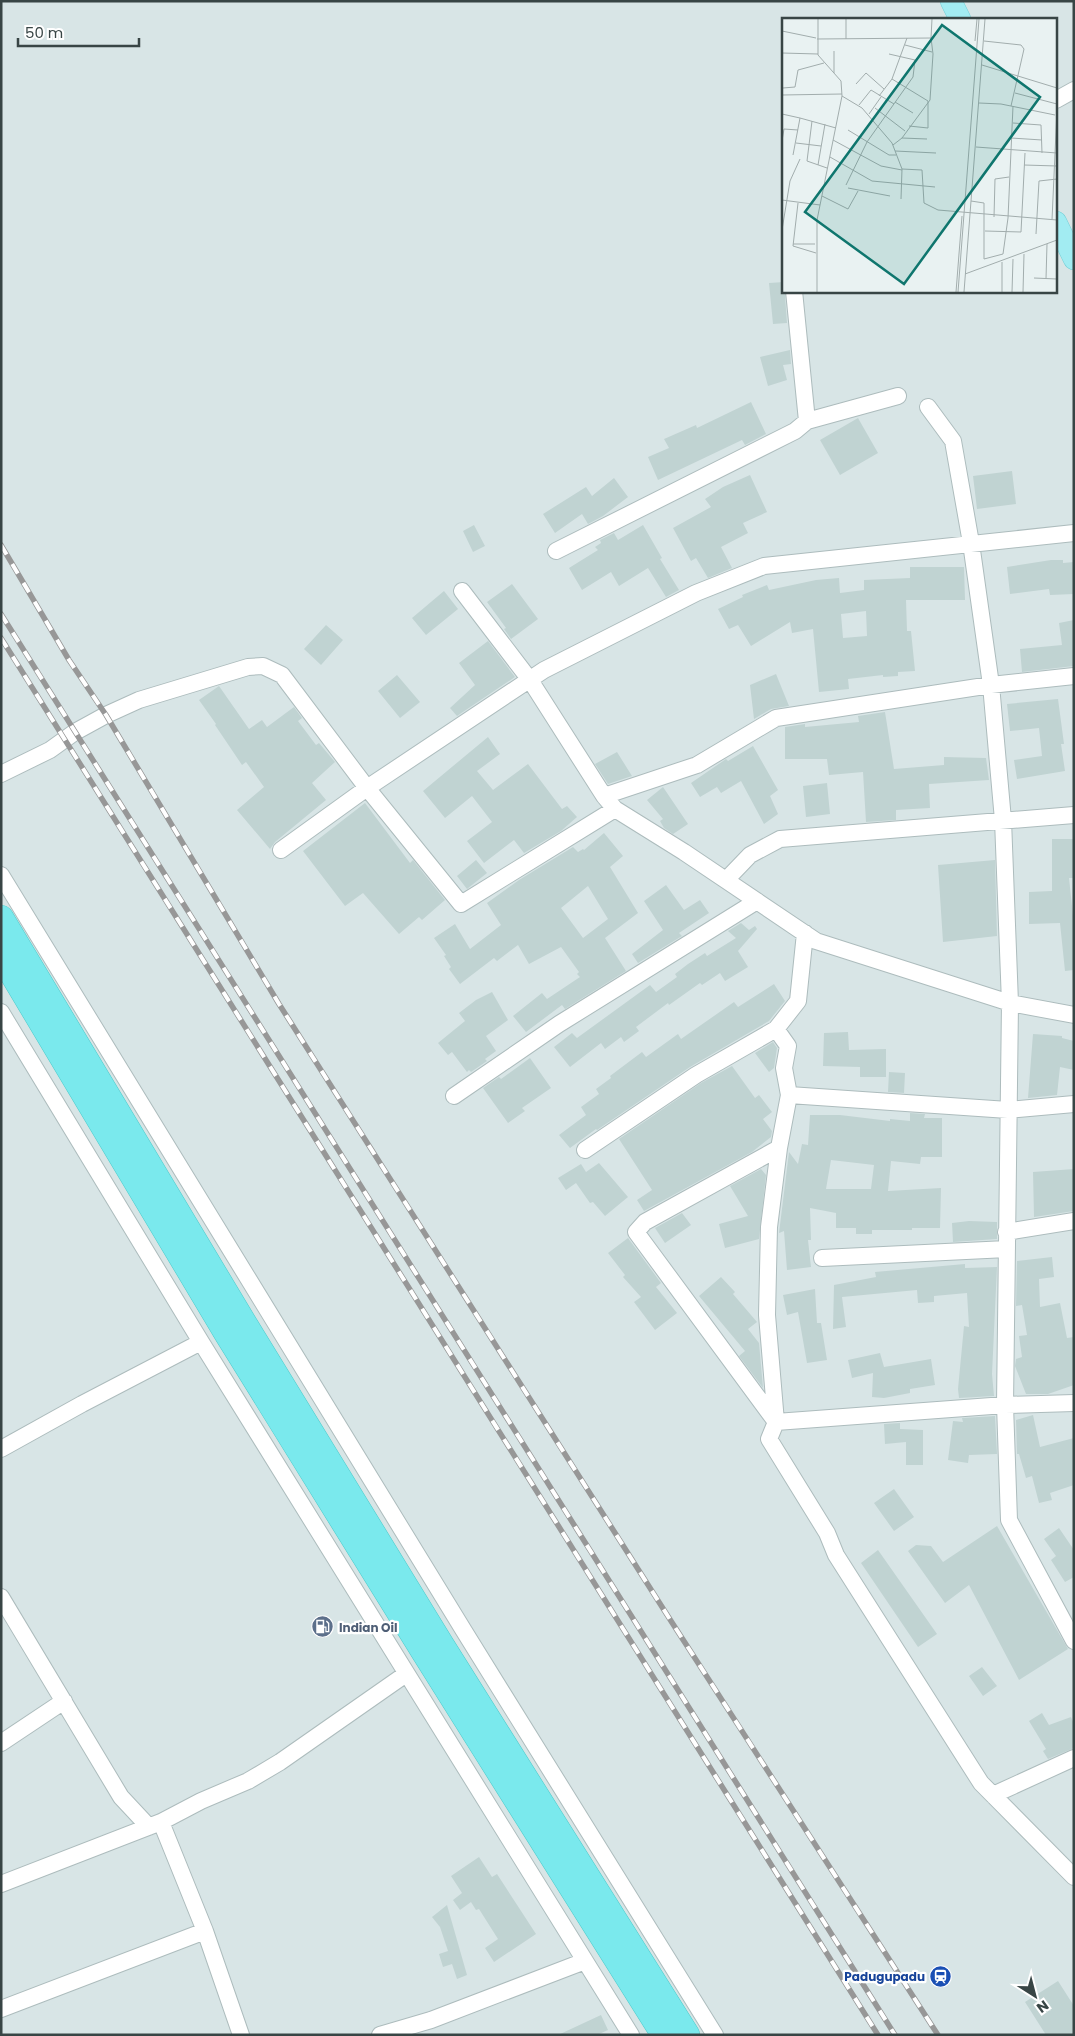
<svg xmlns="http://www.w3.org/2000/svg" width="1075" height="2036" font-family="Poppins,sans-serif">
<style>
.residential{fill:#d8e5e6;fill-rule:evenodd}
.building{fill:#c0d3d2;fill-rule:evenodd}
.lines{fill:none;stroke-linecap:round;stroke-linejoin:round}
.minor-casing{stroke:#adbcbd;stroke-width:18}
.major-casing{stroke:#74cfd6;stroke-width:22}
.highway-casing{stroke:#4bcbcb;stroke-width:26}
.minor{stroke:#fff;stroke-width:16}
.major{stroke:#a2ecf2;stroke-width:21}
.highway{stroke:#7ae9ed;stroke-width:25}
.rail-casing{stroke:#979797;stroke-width:5.5}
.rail{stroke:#fff;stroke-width:4;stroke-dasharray:11;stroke-linecap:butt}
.labels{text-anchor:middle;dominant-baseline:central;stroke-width:4.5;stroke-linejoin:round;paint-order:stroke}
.service-label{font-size:12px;font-weight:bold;fill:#4e5e75;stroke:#fff;text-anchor:start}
.transit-label{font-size:12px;font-weight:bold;fill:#164399;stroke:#fff;text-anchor:end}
.inset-road{fill:none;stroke:#a2adad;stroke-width:1}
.view{fill:#0f766e;fill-opacity:0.15;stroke:#0f766e;stroke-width:2.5}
.inset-edge{fill:none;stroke:#384545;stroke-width:2.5}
</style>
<rect width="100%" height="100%" fill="#e9f2f2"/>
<path class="residential" d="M1,1H1074V2035H1ZM784,19H1056V291H784Z"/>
<path class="building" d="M784,282L787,323L773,324L769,283Z
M790,350L791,364L783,365L787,380L768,386L760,357Z
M751,402L766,434L745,445L742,440L658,480L648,457L669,448L664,439L696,425L697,428Z
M858,418L878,453L840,475L820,440Z
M1012,471L1016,504L977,509L973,476Z
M750,475L767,512L743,523L748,533L721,547L732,568L708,578L696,558L691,561L673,528L711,507L705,499L723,487Z
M614,478L628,497L603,516L588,524L582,514L555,533L543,514L586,487L592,496Z
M474,525L485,546L473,552L463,531Z
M643,525L662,558L660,559L679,590L666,597L648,568L619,586L611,572L582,590L569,568L598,550L595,547L601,543L600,540L614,533L618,540Z
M1051,560H1063V563L1074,562V594L1050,595L1049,589L1010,594L1007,567Z
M910,567H964L965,600H906L907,631H911L915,671L898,672V676L883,677V675L848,679L849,689L819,692L813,629L792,633L790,622L751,646L738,625L729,629L718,609L743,597L742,595L767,585L769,590L816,580L839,578L840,593L864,590V580L910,578ZM866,611L867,636L843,638L841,614Z
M512,584L538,619L511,639L504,629L506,628L487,602Z
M444,591L458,609L426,635L412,618Z
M1074,620V666L1022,672L1020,649L1062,645L1059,623Z
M326,625L343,640L321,665L304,649Z
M488,641L515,677L457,716L450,708L475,685L459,663Z
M776,674L789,706L771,709L754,719L750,685Z
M397,675L420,702L400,718L378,691Z
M219,686L249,729L262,720L267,727L294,707L302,718L298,721L316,745L319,743L335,762L312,783L326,800L275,842L270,849L237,810L264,787L246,762L242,765L215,725L216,724L199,700Z
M1058,699L1064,744H1061L1065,771L1017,779L1014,760L1042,756L1039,728L1010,731L1007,704Z
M885,712L894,769L944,765V757L986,758L989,780L929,784L930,808L896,810V820L866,822L863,772L829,775L827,759H785V727L805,724V727L859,722L858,716Z
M488,737L500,754L477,771L493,790L528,764L562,809L567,806L577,817L561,831L524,853L514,840L484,863L467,841L492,822L472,796L445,818L423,791Z
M753,746L778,790L770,796L778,814L764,824L741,781L721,793L717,787L700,797L691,783L726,759L728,761Z
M617,752L632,776L608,784L595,764Z
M827,783L830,814L806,817L803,786Z
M663,787L688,824L673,834L664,828L660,821L663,819L647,800Z
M365,803L410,863L413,860L445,900L422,920L419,917L399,934L363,893L345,906L303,851Z
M604,833L623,856L610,867L638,913L605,938L626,971L565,1009L562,1005L526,1032L513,1016L542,993L547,999L580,977L577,974L579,972L561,947L529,964L518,945L497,961L494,958L460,984L449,969L451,967L444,956L446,955L434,938L455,924L470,949L501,925L487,903L519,880L573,847L578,852L583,849L584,850ZM588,886L608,919L583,938L561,908Z
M1052,839H1074V878H1069L1074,925V970L1065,971L1060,923L1029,924V892L1052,891Z
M476,860L487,873L467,889L457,876Z
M995,860L997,936L943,942L938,865Z
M666,885L684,910L700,900L709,913L679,933L682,936L638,963L632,954L663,930L644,901Z
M741,923L749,930L755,926L757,929L738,951L748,967L725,981L720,973L702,985L700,983L669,1005L668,1003L636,1027L639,1031L624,1042L621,1037L605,1049L601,1043L570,1067L554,1047L572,1033L577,1038L650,985L656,992L677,977L675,974L688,964L705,953L707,956L736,938L728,931Z
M774,984L785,1001L769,1021L690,1067L597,1130L596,1129L570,1148L559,1135L586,1115L581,1107L599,1094L596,1089L611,1078L610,1076L642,1052L646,1057L678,1034L681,1039L734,1002L738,1007Z
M492,992L508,1020L486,1036L496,1051L485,1059L487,1061L471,1072L469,1070L467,1072L452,1052L448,1055L438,1043L465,1021L459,1013L476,1000Z
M848,1032L849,1050L886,1049V1077H860V1067L823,1066L824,1033Z
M1033,1034L1062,1036V1038L1074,1041V1070L1060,1067L1057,1095L1028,1098Z
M773,1042L777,1048L774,1068L769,1072L755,1053Z
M530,1058L551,1088L522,1108L525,1111L508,1123L483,1088L499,1077L501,1079Z
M732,1066L755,1098L759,1095L772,1112L763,1119L772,1131L771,1137L752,1152L644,1211L637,1200L652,1190L619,1139L701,1083Z
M889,1072L905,1073L904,1093L888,1092Z
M910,1113L925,1114L924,1118H942V1157H921L920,1164L891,1161L888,1191L941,1188L940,1228H912V1230H872V1234H856V1228H836V1213L810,1208L811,1240H808L811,1267L787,1270L784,1231L779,1233L789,1152L798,1164L802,1144L808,1145L810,1115H840L890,1121V1119L910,1121ZM831,1160L874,1165L871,1189H826Z
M599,1163L628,1197L605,1216L593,1202L590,1203L576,1183L566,1190L558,1178L581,1164L586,1172Z
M761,1169L766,1175L759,1239L725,1248L719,1224L748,1216L730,1186Z
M1074,1169V1211L1034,1217L1033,1172Z
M682,1213L691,1225L665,1243L655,1228Z
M969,1221L997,1222V1239L953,1242L952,1223Z
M628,1238L661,1283L656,1287L677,1313L655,1330L634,1302L641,1297L623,1277L625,1275L608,1253Z
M1052,1257L1054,1277L1039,1279L1040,1307L1060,1303L1067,1338L1074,1337V1385L1048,1394H1026L1015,1366L1016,1359L1022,1357L1019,1336L1027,1335L1022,1305L1016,1306L1017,1261Z
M965,1264V1268L997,1267L992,1374L994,1396L959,1398L958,1389L964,1326L969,1327L967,1293L934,1296V1302L918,1303L917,1290L842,1297L846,1327L833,1329L834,1285L876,1277L875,1272Z
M721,1277L735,1292L733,1294L757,1322L748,1329L759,1343L763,1388L739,1356L745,1351L699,1296Z
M815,1289L817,1323H821L827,1360L807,1363L798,1312L787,1315L783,1295Z
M880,1353L884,1367L931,1359L935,1385L910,1389V1393L884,1398L872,1397L873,1373L852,1378L848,1360Z
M1033,1415L1040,1447L1074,1438V1485L1050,1493L1052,1500L1039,1503L1032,1476L1026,1478L1019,1454H1017L1016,1420Z
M995,1416L997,1454L969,1455L968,1463L948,1460L953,1421L963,1422L962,1418Z
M900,1423V1429L923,1430V1465H906V1442L885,1444L884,1424Z
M894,1489L914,1517L894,1531L874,1503Z
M997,1526L1068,1649L1019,1680L969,1585L945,1603L908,1551L916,1545L931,1546L943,1562Z
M1059,1528L1074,1550V1577L1065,1582L1051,1560L1056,1556L1044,1539Z
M878,1550L937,1634L918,1647L861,1563Z
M982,1667L997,1686L983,1696L969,1676Z
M1042,1713L1049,1725L1071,1717L1074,1724V1748L1048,1759L1043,1751L1046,1749L1029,1721Z
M479,1857L492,1877L497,1874L536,1934L494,1962L485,1948L498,1939L479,1909L476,1910L471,1902L460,1910L453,1900L462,1893L451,1876Z
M447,1905L467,1975L457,1979L452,1964L443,1967L439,1954L448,1951L440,1927L432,1917Z
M1058,1981L1074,2006V2035H1046L1025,2002Z
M601,2015L608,2030L597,2035H558Z"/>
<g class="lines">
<defs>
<path id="minor" d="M1056,100L1074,90
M794,291L807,421
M928,407L953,441L971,543L991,685L1003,820L1010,1003L1005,1405L1009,1520L1074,1641
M556,551L795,431L807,421L898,396
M462,591L530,680L604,796L615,809L684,852L816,941L1010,1003L1074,1015
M1,774L50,750L75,732L106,715L139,700L248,667L263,666L282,675L367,788L461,904L615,809
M604,796L697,765L776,718L991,685L1074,676
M281,850L367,788L544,670L696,593L764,566L1074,533
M1,875L464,1631L715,2035
M726,880L750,855L780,839L1074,815
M1,1012L201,1342L631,2035
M776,1029L788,1046L784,1068L789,1095L779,1148L769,1227L767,1315L776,1422L769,1439L827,1533L836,1555L981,1783L1074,1877
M789,1095L1008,1110L1074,1104
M454,1096L559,1024L757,901
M779,1148L645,1222L636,1232L776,1422L1005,1405L1074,1403
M585,1150L696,1075L776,1029L798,1001L805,933
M1006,1232L1074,1221
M822,1258L1007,1249
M1,1449L82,1404L201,1342
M1,1597L121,1797L149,1827
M1,1743L64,1701
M993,1795L1074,1758
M161,1822L205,1931L241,2035
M1,1884L161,1822L201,1801L248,1781L280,1762L406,1674
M1,2009L205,1931
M380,2035L431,2020L585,1961"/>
<path id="major" d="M951,1L960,19
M1056,222L1074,259"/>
<path id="highway" d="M1,918L244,1323L441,1644L687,2035
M1,955L227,1334L425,1654L664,2035"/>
</defs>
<use href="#minor" class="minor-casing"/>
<use href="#major" class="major-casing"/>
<use href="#highway" class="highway-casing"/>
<use href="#minor" class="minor"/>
<use href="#major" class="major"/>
<use href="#highway" class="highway"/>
<defs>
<path id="rail" d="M1,545L69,660L106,715L279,1004L671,1621L938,2035
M1,614L895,2035
M1,638L878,2035"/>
</defs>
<use href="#rail" class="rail-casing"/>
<use href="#rail" class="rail"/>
</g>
<defs>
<symbol id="fuel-disc" viewBox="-11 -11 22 22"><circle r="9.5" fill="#5c6f8a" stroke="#fff"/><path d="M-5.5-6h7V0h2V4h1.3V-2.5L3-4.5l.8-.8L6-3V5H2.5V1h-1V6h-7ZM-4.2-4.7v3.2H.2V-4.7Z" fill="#fff"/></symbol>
<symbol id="station-disc" viewBox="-11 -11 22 22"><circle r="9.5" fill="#1a4fb4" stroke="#fff"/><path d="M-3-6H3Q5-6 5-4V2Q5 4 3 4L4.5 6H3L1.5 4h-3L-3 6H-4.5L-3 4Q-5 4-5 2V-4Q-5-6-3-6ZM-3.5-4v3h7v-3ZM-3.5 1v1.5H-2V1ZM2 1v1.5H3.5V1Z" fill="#fff"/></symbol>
</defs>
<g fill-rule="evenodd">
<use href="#fuel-disc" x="310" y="1614" width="25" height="25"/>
<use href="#station-disc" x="928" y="1964" width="25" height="25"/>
</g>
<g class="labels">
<g class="service-label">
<text x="339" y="1627">Indian Oil</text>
</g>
<g class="transit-label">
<text x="925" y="1976">Padugupadu</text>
</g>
</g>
<g transform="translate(782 18)">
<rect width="275" height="275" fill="#e9f2f2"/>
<path class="inset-road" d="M64,1V21M0,13L34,20M35,21L149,20L150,1M193,23L195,1M202,23L239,27L242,31L229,88M123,27L150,34M0,35L36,36M200,47L275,70M52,55V33M110,61L146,83V110L127,108M74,66L84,55L102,71M1,70L13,69L16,52L42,45M233,75L275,86M0,77L60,76M60,78L80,90L110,125L120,151L119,181M97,78L110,61L125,20M113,84L131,95M197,85L219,86L273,97M77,87L89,72L112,86M93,90L123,113M0,96L18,100M87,96L99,79M30,103L25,143L45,150M231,105L259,107L260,135M66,112L107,137H114M120,120L145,121M229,120L260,122M51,122L99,148L120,152M0,123L2,111L16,112M14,125L39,128M111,127L120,120L148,82L151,36L149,20M194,129L275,135M113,133L154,135M11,137L18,100L54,110M48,139L90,163L153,169M36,147L43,106M242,147L275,148M120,151L140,152L142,185L156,192L275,202M64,167L85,124L131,59L133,42L107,36M66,170L108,178M40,178L66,191L76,173M0,182L38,187M189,183L202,185V241L221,236L226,200L231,88M16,185L11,228L34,235M212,199L213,161L227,159M270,202L275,91M0,212L8,163L18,141M203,213L239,214L243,135M254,216L257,163L275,161M11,226H33M183,256L275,222M252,260L275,261M264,261L265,226M35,274V202L60,78L59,63L36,37V1M174,274L180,198M176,274L197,1M182,274L203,1M220,274V244M230,274L231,241M241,274L242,236"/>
<path class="view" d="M160,7L258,79L122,266L23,194Z"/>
<rect width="275" height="275" class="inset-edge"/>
</g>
<rect width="1075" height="2036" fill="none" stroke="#384545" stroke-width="5"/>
<g transform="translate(1035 1996) rotate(144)" stroke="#ffffff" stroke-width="4" paint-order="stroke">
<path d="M0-4L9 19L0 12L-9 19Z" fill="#384545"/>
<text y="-8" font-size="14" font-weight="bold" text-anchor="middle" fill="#384545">N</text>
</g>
<path d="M18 38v8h121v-8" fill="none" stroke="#384545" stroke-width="2.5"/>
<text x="25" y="38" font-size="15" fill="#384545" stroke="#ffffff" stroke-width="4" paint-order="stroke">50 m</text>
</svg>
